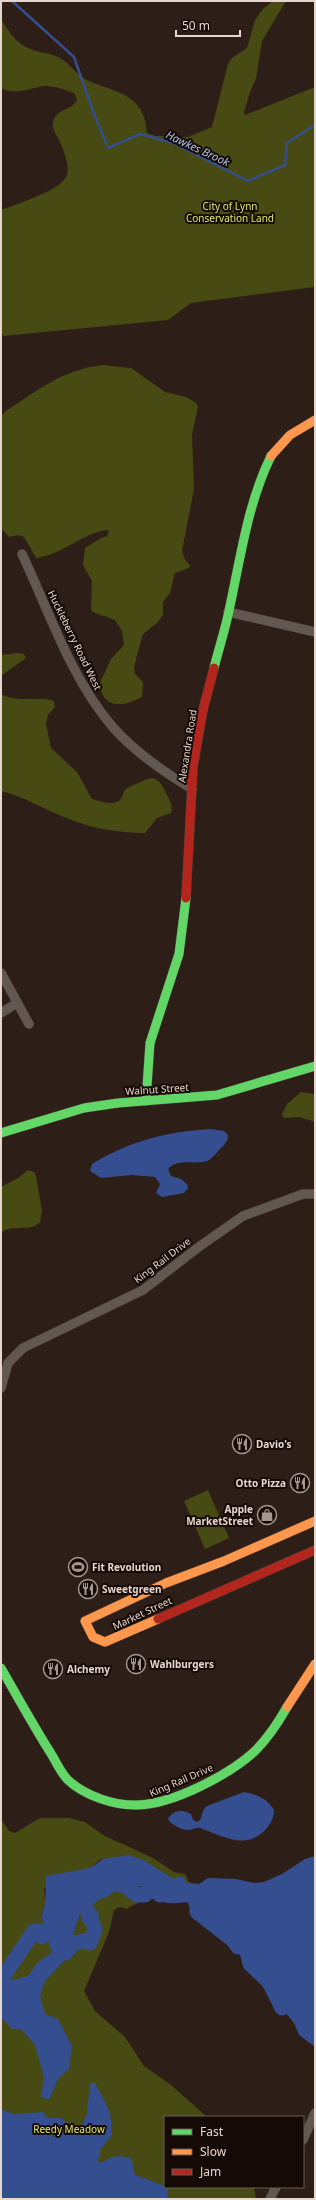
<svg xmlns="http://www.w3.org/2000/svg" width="316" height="2200" font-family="'Noto Sans',sans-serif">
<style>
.green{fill:#474a13}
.water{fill:#344e90}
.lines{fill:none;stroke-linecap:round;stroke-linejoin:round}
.stream{stroke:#344e90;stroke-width:2.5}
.river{stroke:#344e90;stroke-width:15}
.street-casing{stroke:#463b35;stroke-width:10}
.fast-casing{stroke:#463b35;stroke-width:10}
.slow-casing{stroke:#463b35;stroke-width:10}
.jam-casing{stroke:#463b35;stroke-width:10}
.street{stroke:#635752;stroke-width:9}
.fast{stroke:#63d668;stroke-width:9}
.slow{stroke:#ff974d;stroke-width:9}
.jam{stroke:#b3261e;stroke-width:9}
.labels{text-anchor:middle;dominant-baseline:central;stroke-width:4;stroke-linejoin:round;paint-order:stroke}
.park-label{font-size:10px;fill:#dceb69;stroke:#150a05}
.street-label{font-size:10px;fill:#e7d6cd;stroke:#150a05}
.poi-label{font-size:10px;font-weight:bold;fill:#e7d6cd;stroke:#150a05;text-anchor:start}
.water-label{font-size:11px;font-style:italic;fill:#afc3ec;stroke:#150a05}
</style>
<rect width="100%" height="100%" fill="#2d1f17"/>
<path class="green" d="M273,1H286L262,41L256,79L250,92L244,112L245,115L315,87V287L191,303L168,320L3,336L1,331V210C17,204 59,191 66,177C71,167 64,152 60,142C57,134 50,129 54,119C58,109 72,110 77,100L75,94C65,89 55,86 44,86C30,88 15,96 1,88V19C11,35 17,45 36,51C43,53 53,54 60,58C70,64 78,77 91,82C110,90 135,93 143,115C146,121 146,128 147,133L155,136L188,137L212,127L228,64L232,58L247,48L255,20L263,9Z
M103,365L131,368L165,392L186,397L195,402L198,406L192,435L194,489L182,551L185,560L190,565L189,568L175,573L170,593L163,602V615L157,623L143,634L137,655L134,667L135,674L143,682L142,697C124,706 105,711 99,685L111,659L124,645L122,631L115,620L93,612L91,609L92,581L83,565L85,548L101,538L107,536L109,531L106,530C81,534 62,555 36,558L24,537L18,535L9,537L1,528V416L6,411C38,390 64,369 103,365Z
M18,653L24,654L26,658L1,676V655Z
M1,694C19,704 37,695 54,701L55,707L48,715L46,724L51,748L77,772L92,799C100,801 109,805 117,802C123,800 122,794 125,790C128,787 133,785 136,784C155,775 157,775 167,795C170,800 173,807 171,813L157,818L145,833C117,833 90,828 64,817C43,809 23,796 1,791Z
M301,1092L315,1094V1122L300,1117L284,1118L282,1114L287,1104Z
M28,1170L34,1172L36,1176L42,1211L40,1222C30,1233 12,1223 1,1233V1187L18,1178Z
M208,1490L229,1538L205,1549L184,1501Z
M40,1818H69L85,1822L103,1835L153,1858L174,1872L185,1874L189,1882L196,1884L187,1883L184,1878L174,1880L151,1865L101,1859L90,1868L44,1888L45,1904L41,1918L59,1948L52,1973L65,1960L81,1911L86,1901L115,1885L153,1887L177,1895L183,1888L195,1895L196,1896L191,1893L181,1895L178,1901C160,1896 143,1898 127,1909L120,1907L114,1910L109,1932L84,1991L95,2011L125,2037L144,2066L171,2085L207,2117H165V2187H254L256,2199H1V1819L9,1831L15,1833Z"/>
<path class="water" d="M210,1129L224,1131L228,1135C228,1141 226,1142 223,1146C217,1151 214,1158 207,1161C195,1165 177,1158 168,1169L171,1176L181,1179L187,1184L188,1188L184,1193L162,1197L156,1193L160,1184L155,1177L132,1175L101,1178L90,1171L92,1164C130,1141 166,1132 210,1129Z
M244,1792C256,1794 268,1799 274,1810C274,1818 271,1823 266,1829C247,1851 222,1836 200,1828C196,1827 193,1830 189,1830C183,1831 170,1824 168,1819C173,1810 182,1809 191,1814L193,1820L198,1822C203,1818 201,1810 207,1806Z
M129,1855L143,1860L174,1879L179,1876L184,1878L187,1883L199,1884L208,1878L236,1879L254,1883L264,1882L282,1874L305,1859L315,1856V2047L299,2035L294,2023L271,1995L273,1988L272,1983L242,1951L235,1938L213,1918L194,1907L195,1895L183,1888L177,1895L172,1896L166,1891L153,1887L115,1885L86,1901L81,1911L65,1960L45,1981L40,1996L45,2014L58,2019L72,2046L69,2069L58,2079L49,2100L41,2097L44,2077L35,2045L21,2029H12L4,2020H1V1986L8,1981L28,1976L38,1962L58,1948L41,1918L45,1904L46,1876L90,1868L103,1859Z
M90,2083H95C106,2105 112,2109 112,2135L100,2150V2156L97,2160L101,2163C113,2155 118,2155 131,2158L135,2175L168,2187L167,2199H1V2109L13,2114L43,2112L47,2118H60L76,2129L82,2126L87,2113Z"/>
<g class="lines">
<path class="stream" d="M12,1L74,57L93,111L108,148L140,134L173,143L248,181L285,165L287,143L315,125"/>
<path class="river" d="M1,1980L34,1931H40L42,1937L43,1934L48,1933L56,1937L57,1945L66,1942L67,1948L65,1951L66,1953L73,1943L84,1941L90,1943L95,1930L92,1920L89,1918L91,1915L86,1909V1901L91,1897V1894L104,1890L113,1883L125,1886L137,1895H145L148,1891H157L160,1895L164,1891L166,1895C174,1898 184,1892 193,1896L197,1905V1912L233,1940L238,1947H244L247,1951L250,1964L269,1982L282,2008"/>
<defs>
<path id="street" d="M22,554C49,611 70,676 111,725C133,751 162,771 192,789
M228,612L315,632
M1,973L29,1024
M1,1013L17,1003
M1,1388L8,1363L23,1348L143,1290L200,1246L243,1216L303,1194H315
M303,2140L315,2113
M270,2199L276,2187"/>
<path id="fast" d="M214,668C219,648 226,627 230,606C241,555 248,503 271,456
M146,1101L150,1043L179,954L186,898
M1,1133L84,1108L118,1103L217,1095L315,1066
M1,1668C17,1696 33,1725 50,1752C56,1761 60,1772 68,1780C85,1796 115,1806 138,1805C173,1804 229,1775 255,1751C268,1738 278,1723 287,1707"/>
<path id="slow" d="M271,456L290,435L315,420
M158,1619L105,1642L93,1637L85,1621L166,1583L224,1561L315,1521
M287,1707L315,1664"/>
<path id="jam" d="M186,898L193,767L203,710L214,668
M158,1619L315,1550"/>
</defs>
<use href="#street" class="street-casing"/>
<use href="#fast" class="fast-casing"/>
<use href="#slow" class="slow-casing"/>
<use href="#jam" class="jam-casing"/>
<use href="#street" class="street"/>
<use href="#fast" class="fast"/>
<use href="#slow" class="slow"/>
<use href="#jam" class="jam"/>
</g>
<defs>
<symbol id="restaurant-ring" viewBox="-11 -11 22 22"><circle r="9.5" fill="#150a05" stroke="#a6968d" stroke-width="1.5"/><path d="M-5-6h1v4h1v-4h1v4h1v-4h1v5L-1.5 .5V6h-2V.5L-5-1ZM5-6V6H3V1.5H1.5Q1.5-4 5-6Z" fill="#a6968d"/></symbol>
<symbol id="shop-ring" viewBox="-11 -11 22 22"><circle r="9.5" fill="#150a05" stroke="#a6968d" stroke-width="1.5"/><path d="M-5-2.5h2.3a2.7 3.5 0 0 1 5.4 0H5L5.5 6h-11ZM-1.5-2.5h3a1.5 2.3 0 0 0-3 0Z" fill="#a6968d"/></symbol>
<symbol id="stadium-ring" viewBox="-11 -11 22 22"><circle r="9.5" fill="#150a05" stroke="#a6968d" stroke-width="1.5"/><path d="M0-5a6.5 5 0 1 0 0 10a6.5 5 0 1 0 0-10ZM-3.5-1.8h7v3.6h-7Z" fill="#a6968d"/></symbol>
</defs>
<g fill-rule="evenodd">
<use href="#restaurant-ring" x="231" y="1433" width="22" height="22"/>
<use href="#restaurant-ring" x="289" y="1472" width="22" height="22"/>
<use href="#shop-ring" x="256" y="1504" width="22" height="22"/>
<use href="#stadium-ring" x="67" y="1556" width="22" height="22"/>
<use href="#restaurant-ring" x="77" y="1578" width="22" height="22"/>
<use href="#restaurant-ring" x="125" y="1653" width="22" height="22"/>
<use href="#restaurant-ring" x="42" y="1658" width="22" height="22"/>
</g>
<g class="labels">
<g class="park-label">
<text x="230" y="206">City of Lynn<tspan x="230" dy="12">Conservation Land</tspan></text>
<text x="69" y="2129">Reedy Meadow</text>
</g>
<g class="street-label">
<text transform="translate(75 640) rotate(64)">Huckleberry Road West</text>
<text transform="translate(187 746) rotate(-81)">Alexandra Road</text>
<text transform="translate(157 1089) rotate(-4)">Walnut Street</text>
<text transform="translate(162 1260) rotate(-37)">King Rail Drive</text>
<text transform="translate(142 1613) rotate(-25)">Market Street</text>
<text transform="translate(181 1780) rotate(-23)">King Rail Drive</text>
</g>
<g class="poi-label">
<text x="256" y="1444">Davio's</text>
<text x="286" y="1483" text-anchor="end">Otto Pizza</text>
<text x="253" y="1509" text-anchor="end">Apple<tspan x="253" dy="12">MarketStreet</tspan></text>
<text x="92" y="1567">Fit Revolution</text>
<text x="102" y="1589">Sweetgreen</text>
<text x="150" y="1664">Wahlburgers</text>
<text x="67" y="1669">Alchemy</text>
</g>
<g class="water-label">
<text transform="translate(198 148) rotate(25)">Hawkes Brook</text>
</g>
</g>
<rect width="316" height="2200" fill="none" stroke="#e7d6cd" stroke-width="4"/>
<rect x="164" y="2116" width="140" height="72" fill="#150a05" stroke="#695c55"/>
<rect x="172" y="2129" width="20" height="6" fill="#63d668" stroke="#695c55"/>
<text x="200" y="2136" font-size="12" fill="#e7d6cd">Fast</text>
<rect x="172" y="2149" width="20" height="6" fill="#ff974d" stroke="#695c55"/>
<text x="200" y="2156" font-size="12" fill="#e7d6cd">Slow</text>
<rect x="172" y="2169" width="20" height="6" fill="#b3261e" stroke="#695c55"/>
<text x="200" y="2176" font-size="12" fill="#e7d6cd">Jam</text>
<path d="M176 30v6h64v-6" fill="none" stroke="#e7d6cd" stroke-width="2"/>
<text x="182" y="30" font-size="12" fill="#e7d6cd" stroke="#150a05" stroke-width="3" paint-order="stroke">50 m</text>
</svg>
